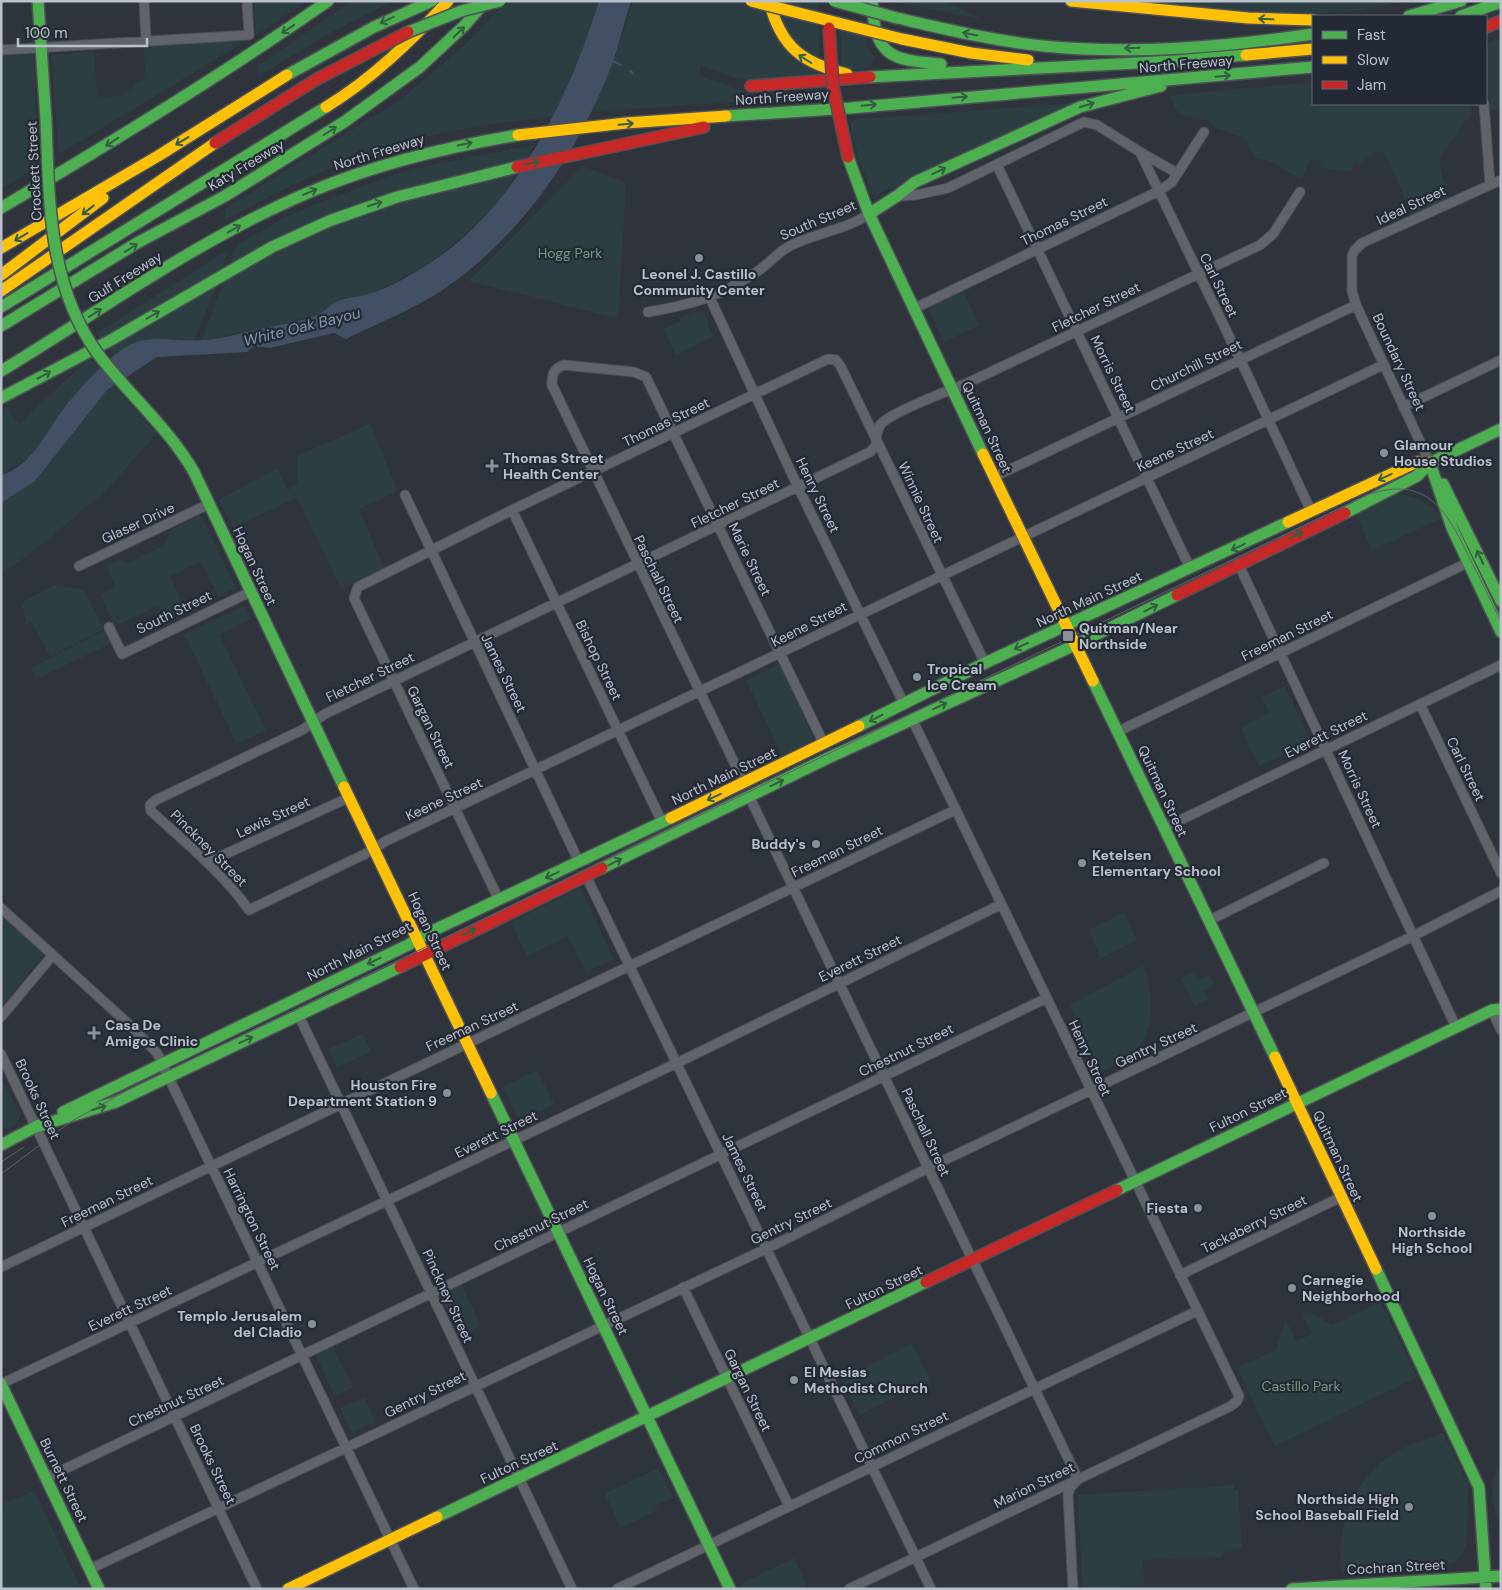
<svg xmlns="http://www.w3.org/2000/svg" width="1502" height="1590" font-family="'DM Sans',sans-serif">
<style>
.green{fill:#2d3e42}
.water{fill:#424f65}
.lines{fill:none;stroke-linecap:round;stroke-linejoin:round}
.stream{stroke:#424f65;stroke-width:2.5}
.street-casing{stroke:#4d5056;stroke-width:11}
.fast-casing{stroke:#4d5056;stroke-width:14}
.slow-casing{stroke:#4d5056;stroke-width:14}
.jam-casing{stroke:#4d5056;stroke-width:14}
.street{stroke:#60636a;stroke-width:9}
.fast{stroke:#4caf50;stroke-width:11}
.slow{stroke:#ffc107;stroke-width:11}
.jam{stroke:#c62828;stroke-width:11}
.tram{stroke:#5e6168;stroke-width:1}
.fast-bridge-casing{stroke:#4d5056;stroke-width:14;stroke-linecap:butt}
.slow-bridge-casing{stroke:#4d5056;stroke-width:14;stroke-linecap:butt}
.jam-bridge-casing{stroke:#4d5056;stroke-width:14;stroke-linecap:butt}
.fast-bridge{stroke:#4caf50;stroke-width:11}
.slow-bridge{stroke:#ffc107;stroke-width:11}
.jam-bridge{stroke:#c62828;stroke-width:11}
.oneway{stroke:#335f40}
.poi-dot{fill:#8a9099;stroke:#232a36;stroke-width:2}
.labels{text-anchor:middle;dominant-baseline:central;stroke-width:4.5;stroke-linejoin:round;paint-order:stroke}
.street-label{font-size:14px;fill:#bbc1cb;stroke:#232a36}
.park-label{font-size:14px;fill:#75997e;stroke:#232a36}
.poi-label{font-size:14px;font-weight:bold;fill:#bbc1cb;stroke:#232a36;text-anchor:start}
.water-label{font-size:15px;font-style:italic;fill:#8696ae;stroke:#232a36}
</style>
<rect width="100%" height="100%" fill="#2f343c"/>
<path class="green" d="M254,1H307L256,35Z
M352,1H393L337,29L258,76V66Z
M520,1H599L586,45L553,116C489,124 423,134 362,156C314,173 269,196 224,221L226,208L400,100L465,45L503,5Z
M633,1H818L820,78L757,81L737,79L701,65L699,76L759,97V100L592,112L615,57Z
M891,1H944L978,17V19Z
M1141,1H1403L1359,11L1279,15Z
M840,27L864,33L868,50L875,58C868,73 856,69 842,68Z
M1501,38V109L1491,110L1486,98V44Z
M233,41L242,43L59,154L51,55L94,51L97,98L123,95L145,77L144,49L153,47V44Z
M33,52L39,166L1,188V54Z
M1313,82V104H1460L1469,106L1472,109L1470,118L1463,121C1461,139 1440,146 1440,161C1440,172 1446,186 1449,197L1411,215L1394,172L1382,151L1368,156L1360,163L1353,162L1352,171L1320,169L1321,161L1310,159L1302,179L1267,160L1257,158L1249,149L1247,139L1216,128L1209,121L1184,116L1177,111L1170,97L1174,95Z
M1074,103L879,194H872L858,155L849,120Z
M535,145L498,202L480,222L430,263L374,293L336,302L319,314L279,325L202,340L237,245L284,218L313,205L397,174L439,163Z
M583,166L626,183L618,319L469,281Z
M228,250L219,280L194,340C164,338 138,336 115,357L97,333Z
M962,289L979,325L944,342L927,306Z
M703,311L709,321L707,325L714,336L676,355L664,329L680,321V318Z
M90,358L100,370L63,410L32,456L1,475V410L7,407L19,424Z
M114,387L157,433L106,491L34,551L1,573V503L35,481L107,390Z
M370,424L398,491L359,509L384,568L341,589L297,497L233,528L219,500L277,468L288,490L297,483V456Z
M1397,494C1415,496 1431,503 1442,518L1372,550L1356,515Z
M201,515L236,588L218,596L201,561L170,576L186,611L165,621L158,606L114,626L100,594L116,587L106,566L119,560L128,563L163,546L171,530Z
M55,585L84,590L104,629L50,656L31,621L23,625L26,620L22,605L26,600Z
M245,605L251,619L219,634L266,730L237,744L184,634Z
M106,630L111,640L109,644L41,677L35,676L31,668Z
M780,664L813,737L811,743L808,742L800,746L801,748L782,755L746,680Z
M1285,686L1311,741L1259,766L1241,728L1269,713L1262,697Z
M580,888L614,959L586,972L568,936L527,956L511,922Z
M1124,913L1137,940L1101,958L1088,930Z
M1,914L43,954L1,1007Z
M1143,966C1154,996 1157,1032 1131,1056C1123,1064 1110,1068 1100,1072L1070,1005Z
M1194,972L1198,980L1209,976L1213,982L1212,986L1204,991L1208,1000L1194,1006L1181,978Z
M363,1034L371,1052L337,1067L329,1049Z
M537,1070L554,1104L520,1121L503,1087Z
M1,1078L20,1114L18,1124L1,1130Z
M461,1284L481,1326L459,1336L442,1300L446,1298L443,1292Z
M1381,1302L1417,1377L1275,1446L1237,1368L1276,1350L1286,1320L1296,1341L1312,1334L1302,1314L1316,1315L1332,1325Z
M912,1344L930,1380L859,1415L841,1379Z
M332,1346L353,1387L335,1396L315,1354Z
M365,1397L375,1422L352,1432L340,1408Z
M1443,1433L1468,1484L1466,1548L1454,1563L1438,1567L1341,1572C1337,1527 1351,1484 1390,1456C1405,1445 1425,1440 1443,1433Z
M1501,1459V1527C1489,1499 1490,1486 1501,1459Z
M658,1468L673,1498L655,1506L657,1510L621,1528L605,1494Z
M1234,1485V1490H1238L1242,1549L1225,1550L1222,1557L1143,1560L1144,1586L1083,1589L1077,1495Z
M34,1491L81,1589H1V1505Z
M794,1558L808,1589H743L741,1584Z"/>
<path class="water" d="M599,1H631C624,23 619,45 611,67C577,155 520,238 441,291C412,310 378,323 346,339L334,333L270,348L254,346L247,352L157,357L107,390L35,481L1,503V475C31,467 45,434 62,411C76,392 106,359 126,347C149,333 177,342 203,340C222,339 241,333 259,329C278,325 302,322 319,314C325,311 330,305 336,302C347,297 361,297 372,293C391,287 413,274 430,263C516,208 570,96 599,1Z"/>
<g class="lines">
<path class="stream" d="M611,60L621,65
M630,71L633,73"/>
<defs>
<path id="street" d="M144,1L146,40
M1,50L249,35L247,1
M1484,104L1490,184
M1140,152L1177,173
M997,165L1190,568
M1300,192L1273,234L1260,245L963,385C947,391 893,412 882,423C876,429 876,438 876,445L870,452L325,714L302,730L156,800L150,805L151,811C185,842 222,872 249,910L365,854L386,841L1383,365
M900,196L916,195L948,188L1084,122L1097,125L1140,152L1240,359L1311,511
M710,298L798,487L904,704
M913,309L1159,191L1172,182L1204,132
M648,312C690,305 719,297 755,273C767,266 776,254 788,247C813,233 844,231 869,214
M1403,407L1501,360
M1430,463L1356,305L1352,291V256L1354,251L1362,243L1501,180
M994,477L1356,305
M405,495L579,862
M512,510L662,822
M1238,563L1456,1027
M79,566L209,504
M109,627L122,654L250,592
M1420,704L1501,873
M1119,731L1467,563
M744,783L552,385C552,374 553,369 564,365L634,372L646,377L824,744
M749,796L1078,1479L1070,1488L1068,1495L1073,1589
M1164,828L1501,665
M208,862L350,797
M586,876L931,1589
M499,900L354,598L358,587L512,510L828,359L836,360L841,367L985,663
M1,908L133,1028L157,1053L414,1589
M1208,921L1324,863
M1492,1010L1501,1030
M299,1016L572,1589
M1,1017L52,956
M1,1054L257,1589
M1,1267L955,810
M1180,1275L1341,1197
M683,1287L789,1506
M1,1384L677,1063L1000,905
M46,1478L1047,998
M90,1569L774,1245L928,1168L1413,936L1501,891
M617,1589L1197,1311
M849,1589L1231,1406L1237,1401L1239,1396L912,719"/>
<path id="fast" d="M38,1L46,120
M872,1C875,56 889,60 941,64
M1409,16L1461,1
M1461,16L1501,2
M897,18C945,29 994,41 1043,46C1133,55 1224,47 1313,34
M287,75L374,27L432,1
M870,77L1176,61L1246,55
M726,116L850,108L1313,67
M848,157L869,214L983,454
M897,196L915,182L1080,107L1161,86
M1,208C112,142 222,75 328,1
M869,214L897,196
M1,307L326,107
M1,326L137,243L225,196L344,122L420,67L465,25L486,1
M1,371C102,310 200,238 310,192C376,164 446,147 518,135
M1,398L111,340L272,247L329,221L397,197L517,167
M1430,463L1452,528L1501,632
M194,472L344,787
M1443,484L1501,601
M1345,513L1417,476L1430,463L1501,429
M1093,681L1275,1057
M859,726L985,663L1288,522
M602,868L828,758L1075,645L1177,595
M491,1093L730,1589
M63,1112L408,945L428,933L671,818
M36,1127L116,1102L400,967
M1,1145L41,1124
M1117,1190L1492,1010L1501,1009
M1376,1269L1479,1487L1486,1589
M1,1384L99,1589
M437,1517L926,1282
M1292,1589L1501,1576"/>
<path id="slow" d="M769,1C781,47 802,63 847,74
M1071,1L1248,18L1313,20
M902,39L971,53L1028,60
M1246,55L1313,49
M326,107C372,79 411,41 448,1
M518,135L626,123L726,116
M1,248L158,156L287,75
M1,275L103,198
M1,291L215,143
M983,454L1093,681
M1288,522L1417,462L1430,463
M344,787L491,1093
M671,818L859,726
M1275,1057L1376,1269
M288,1589L437,1517"/>
<path id="jam" d="M1486,27L1501,21
M751,86L870,77
M517,167L704,127
M1177,595L1345,513
M400,967L602,868
M926,1282L1117,1190"/>
</defs>
<use href="#street" class="street-casing"/>
<use href="#fast" class="fast-casing"/>
<use href="#slow" class="slow-casing"/>
<use href="#jam" class="jam-casing"/>
<use href="#street" class="street"/>
<use href="#fast" class="fast"/>
<use href="#slow" class="slow"/>
<use href="#jam" class="jam"/>
<path class="tram" d="M1,1162L24,1147
M1,1174L72,1121L130,1089L1367,495C1427,474 1447,511 1470,559C1481,580 1491,601 1501,622"/>
<defs>
<path id="fast-bridge" d="M834,1L897,18
M408,32L461,11L500,1
M46,120C49,200 48,286 98,354C129,395 168,427 194,472"/>
<path id="slow-bridge" d="M751,1L902,39"/>
<path id="jam-bridge" d="M829,28L833,87L848,157
M215,143L317,79L408,32"/>
</defs>
<use href="#fast-bridge" class="fast-bridge-casing"/>
<use href="#slow-bridge" class="slow-bridge-casing"/>
<use href="#jam-bridge" class="jam-bridge-casing"/>
<use href="#fast-bridge" class="fast-bridge"/>
<use href="#slow-bridge" class="slow-bridge"/>
<use href="#jam-bridge" class="jam-bridge"/>
</g>
<defs><path id="oneway-shaft" d="M-6 0H5M1.5-3L5.5 0L1.5 3" fill="none" stroke-width="1.6" stroke-linecap="round" stroke-linejoin="round" transform="scale(1.25)"/></defs>
<g class="oneway">
<use href="#oneway-shaft" transform="translate(1266 19) rotate(-178)"/>
<use href="#oneway-shaft" transform="translate(387 20) rotate(155)"/>
<use href="#oneway-shaft" transform="translate(288 29) rotate(146)"/>
<use href="#oneway-shaft" transform="translate(459 32) rotate(-44)"/>
<use href="#oneway-shaft" transform="translate(970 34) rotate(-168)"/>
<use href="#oneway-shaft" transform="translate(1132 48) rotate(178)"/>
<use href="#oneway-shaft" transform="translate(805 59) rotate(-148)"/>
<use href="#oneway-shaft" transform="translate(1223 76) rotate(-5)"/>
<use href="#oneway-shaft" transform="translate(960 97) rotate(-5)"/>
<use href="#oneway-shaft" transform="translate(869 105) rotate(-5)"/>
<use href="#oneway-shaft" transform="translate(1087 105) rotate(-17)"/>
<use href="#oneway-shaft" transform="translate(626 124) rotate(-5)"/>
<use href="#oneway-shaft" transform="translate(330 131) rotate(-32)"/>
<use href="#oneway-shaft" transform="translate(182 141) rotate(149)"/>
<use href="#oneway-shaft" transform="translate(112 142) rotate(147)"/>
<use href="#oneway-shaft" transform="translate(465 144) rotate(-11)"/>
<use href="#oneway-shaft" transform="translate(532 163) rotate(-13)"/>
<use href="#oneway-shaft" transform="translate(939 171) rotate(-25)"/>
<use href="#oneway-shaft" transform="translate(310 192) rotate(-23)"/>
<use href="#oneway-shaft" transform="translate(375 204) rotate(-18)"/>
<use href="#oneway-shaft" transform="translate(88 210) rotate(142)"/>
<use href="#oneway-shaft" transform="translate(234 229) rotate(-29)"/>
<use href="#oneway-shaft" transform="translate(21 237) rotate(149)"/>
<use href="#oneway-shaft" transform="translate(131 248) rotate(-32)"/>
<use href="#oneway-shaft" transform="translate(95 313) rotate(-32)"/>
<use href="#oneway-shaft" transform="translate(153 315) rotate(-30)"/>
<use href="#oneway-shaft" transform="translate(44 375) rotate(-28)"/>
<use href="#oneway-shaft" transform="translate(1385 477) rotate(155)"/>
<use href="#oneway-shaft" transform="translate(1296 535) rotate(-26)"/>
<use href="#oneway-shaft" transform="translate(1238 547) rotate(155)"/>
<use href="#oneway-shaft" transform="translate(1480 557) rotate(-116)"/>
<use href="#oneway-shaft" transform="translate(1151 608) rotate(-26)"/>
<use href="#oneway-shaft" transform="translate(1021 646) rotate(155)"/>
<use href="#oneway-shaft" transform="translate(940 706) rotate(-25)"/>
<use href="#oneway-shaft" transform="translate(876 718) rotate(153)"/>
<use href="#oneway-shaft" transform="translate(777 783) rotate(-26)"/>
<use href="#oneway-shaft" transform="translate(714 797) rotate(155)"/>
<use href="#oneway-shaft" transform="translate(615 862) rotate(-27)"/>
<use href="#oneway-shaft" transform="translate(552 875) rotate(155)"/>
<use href="#oneway-shaft" transform="translate(469 932) rotate(-26)"/>
<use href="#oneway-shaft" transform="translate(374 961) rotate(154)"/>
<use href="#oneway-shaft" transform="translate(246 1040) rotate(-25)"/>
<use href="#oneway-shaft" transform="translate(99 1108) rotate(-18)"/>
</g>
<g class="poi-dot">
<circle cx="699" cy="258" r="5"/>
<circle cx="1384" cy="453" r="5"/>
<path d="M489.5 458.5h5v5h5v5h-5v5h-5v-5h-5v-5h5z"/>
<rect x="1062" y="630" width="12" height="12" rx="2.5"/>
<circle cx="917" cy="677" r="5"/>
<circle cx="816" cy="844" r="5"/>
<circle cx="1082" cy="863" r="5"/>
<path d="M91.5 1025.5h5v5h5v5h-5v5h-5v-5h-5v-5h5z"/>
<circle cx="447" cy="1093" r="5"/>
<circle cx="1198" cy="1208" r="5"/>
<circle cx="1432" cy="1216" r="5"/>
<circle cx="1292" cy="1288" r="5"/>
<circle cx="312" cy="1324" r="5"/>
<circle cx="794" cy="1380" r="5"/>
<circle cx="1409" cy="1507" r="5"/>
</g>
<g class="labels">
<g class="street-label">
<text transform="translate(1186 64) rotate(-5)">North Freeway</text>
<text transform="translate(782 97) rotate(-4)">North Freeway</text>
<text transform="translate(379 152) rotate(-17)">North Freeway</text>
<text transform="translate(246 165) rotate(-31)">Katy Freeway</text>
<text transform="translate(34 171) rotate(-93)">Crockett Street</text>
<text transform="translate(1411 205) rotate(-25)">Ideal Street</text>
<text transform="translate(818 220) rotate(-23)">South Street</text>
<text transform="translate(1064 221) rotate(-26)">Thomas Street</text>
<text transform="translate(125 277) rotate(-32)">Gulf Freeway</text>
<text transform="translate(1219 285) rotate(64)">Carl Street</text>
<text transform="translate(1096 307) rotate(-26)">Fletcher Street</text>
<text transform="translate(1399 362) rotate(65)">Boundary Street</text>
<text transform="translate(1196 365) rotate(-26)">Churchill Street</text>
<text transform="translate(1113 374) rotate(64)">Morris Street</text>
<text transform="translate(666 422) rotate(-26)">Thomas Street</text>
<text transform="translate(987 427) rotate(65)">Quitman Street</text>
<text transform="translate(1175 450) rotate(-25)">Keene Street</text>
<text transform="translate(818 495) rotate(64)">Henry Street</text>
<text transform="translate(921 502) rotate(65)">Winnie Street</text>
<text transform="translate(735 503) rotate(-26)">Fletcher Street</text>
<text transform="translate(138 523) rotate(-25)">Glaser Drive</text>
<text transform="translate(750 559) rotate(64)">Marie Street</text>
<text transform="translate(255 566) rotate(65)">Hogan Street</text>
<text transform="translate(659 579) rotate(64)">Paschall Street</text>
<text transform="translate(1089 599) rotate(-25)">North Main Street</text>
<text transform="translate(174 612) rotate(-26)">South Street</text>
<text transform="translate(809 624) rotate(-27)">Keene Street</text>
<text transform="translate(1287 635) rotate(-26)">Freeman Street</text>
<text transform="translate(599 660) rotate(64)">Bishop Street</text>
<text transform="translate(504 673) rotate(64)">James Street</text>
<text transform="translate(370 677) rotate(-26)">Fletcher Street</text>
<text transform="translate(431 727) rotate(64)">Gargan Street</text>
<text transform="translate(1326 734) rotate(-26)">Everett Street</text>
<text transform="translate(1466 769) rotate(64)">Carl Street</text>
<text transform="translate(724 776) rotate(-26)">North Main Street</text>
<text transform="translate(1360 789) rotate(65)">Morris Street</text>
<text transform="translate(1163 791) rotate(65)">Quitman Street</text>
<text transform="translate(444 799) rotate(-25)">Keene Street</text>
<text transform="translate(273 817) rotate(-25)">Lewis Street</text>
<text transform="translate(209 848) rotate(45)">Pinckney Street</text>
<text transform="translate(837 851) rotate(-26)">Freeman Street</text>
<text transform="translate(430 931) rotate(65)">Hogan Street</text>
<text transform="translate(359 951) rotate(-27)">North Main Street</text>
<text transform="translate(860 958) rotate(-26)">Everett Street</text>
<text transform="translate(472 1026) rotate(-25)">Freeman Street</text>
<text transform="translate(1156 1045) rotate(-25)">Gentry Street</text>
<text transform="translate(906 1050) rotate(-26)">Chestnut Street</text>
<text transform="translate(1090 1058) rotate(65)">Henry Street</text>
<text transform="translate(38 1099) rotate(65)">Brooks Street</text>
<text transform="translate(1248 1110) rotate(-26)">Fulton Street</text>
<text transform="translate(926 1132) rotate(65)">Paschall Street</text>
<text transform="translate(496 1134) rotate(-26)">Everett Street</text>
<text transform="translate(1338 1156) rotate(65)">Quitman Street</text>
<text transform="translate(745 1172) rotate(64)">James Street</text>
<text transform="translate(107 1201) rotate(-26)">Freeman Street</text>
<text transform="translate(252 1219) rotate(64)">Harrington Street</text>
<text transform="translate(791 1221) rotate(-26)">Gentry Street</text>
<text transform="translate(1254 1224) rotate(-26)">Tackaberry Street</text>
<text transform="translate(541 1225) rotate(-26)">Chestnut Street</text>
<text transform="translate(884 1287) rotate(-26)">Fulton Street</text>
<text transform="translate(448 1296) rotate(65)">Pinckney Street</text>
<text transform="translate(606 1296) rotate(64)">Hogan Street</text>
<text transform="translate(130 1308) rotate(-25)">Everett Street</text>
<text transform="translate(748 1390) rotate(64)">Gargan Street</text>
<text transform="translate(425 1394) rotate(-26)">Gentry Street</text>
<text transform="translate(176 1401) rotate(-25)">Chestnut Street</text>
<text transform="translate(901 1437) rotate(-26)">Common Street</text>
<text transform="translate(519 1462) rotate(-25)">Fulton Street</text>
<text transform="translate(213 1464) rotate(64)">Brooks Street</text>
<text transform="translate(64 1480) rotate(64)">Burnett Street</text>
<text transform="translate(1034 1485) rotate(-26)">Marion Street</text>
<text transform="translate(1396 1567) rotate(-3)">Cochran Street</text>
</g>
<g class="park-label">
<text x="570" y="253">Hogg Park</text>
<text x="1301" y="1386">Castillo Park</text>
</g>
<g class="poi-label">
<text x="699" y="274" text-anchor="middle">Leonel J. Castillo<tspan x="699" dy="16">Community Center</tspan></text>
<text x="1394" y="445">Glamour<tspan x="1394" dy="16">House Studios</tspan></text>
<text x="503" y="458">Thomas Street<tspan x="503" dy="16">Health Center</tspan></text>
<text x="1079" y="628">Quitman/Near<tspan x="1079" dy="16">Northside</tspan></text>
<text x="927" y="669">Tropical<tspan x="927" dy="16">Ice Cream</tspan></text>
<text x="806" y="844" text-anchor="end">Buddy's</text>
<text x="1092" y="855">Ketelsen<tspan x="1092" dy="16">Elementary School</tspan></text>
<text x="105" y="1025">Casa De<tspan x="105" dy="16">Amigos Clinic</tspan></text>
<text x="437" y="1085" text-anchor="end">Houston Fire<tspan x="437" dy="16">Department Station 9</tspan></text>
<text x="1188" y="1208" text-anchor="end">Fiesta</text>
<text x="1432" y="1232" text-anchor="middle">Northside<tspan x="1432" dy="16">High School</tspan></text>
<text x="1302" y="1280">Carnegie<tspan x="1302" dy="16">Neighborhood</tspan></text>
<text x="302" y="1316" text-anchor="end">Templo Jerusalem<tspan x="302" dy="16">del Cladio</tspan></text>
<text x="804" y="1372">El Mesias<tspan x="804" dy="16">Methodist Church</tspan></text>
<text x="1399" y="1499" text-anchor="end">Northside High<tspan x="1399" dy="16">School Baseball Field</tspan></text>
</g>
<g class="water-label">
<text transform="translate(302 327) rotate(-14)">White Oak Bayou</text>
</g>
</g>
<rect width="1502" height="1590" fill="none" stroke="#bbc1cb" stroke-width="5"/>
<rect x="1312" y="15" width="175" height="90" fill="#232a36" stroke="#606672"/>
<rect x="1322" y="31" width="25" height="8" fill="#4caf50" stroke="#606672"/>
<text x="1357" y="40" font-size="15" fill="#bbc1cb">Fast</text>
<rect x="1322" y="56" width="25" height="8" fill="#ffc107" stroke="#606672"/>
<text x="1357" y="65" font-size="15" fill="#bbc1cb">Slow</text>
<rect x="1322" y="81" width="25" height="8" fill="#c62828" stroke="#606672"/>
<text x="1357" y="90" font-size="15" fill="#bbc1cb">Jam</text>
<path d="M18 38v8h129v-8" fill="none" stroke="#bbc1cb" stroke-width="2.5"/>
<text x="25" y="38" font-size="15" fill="#bbc1cb" stroke="#232a36" stroke-width="4" paint-order="stroke">100 m</text>
</svg>
